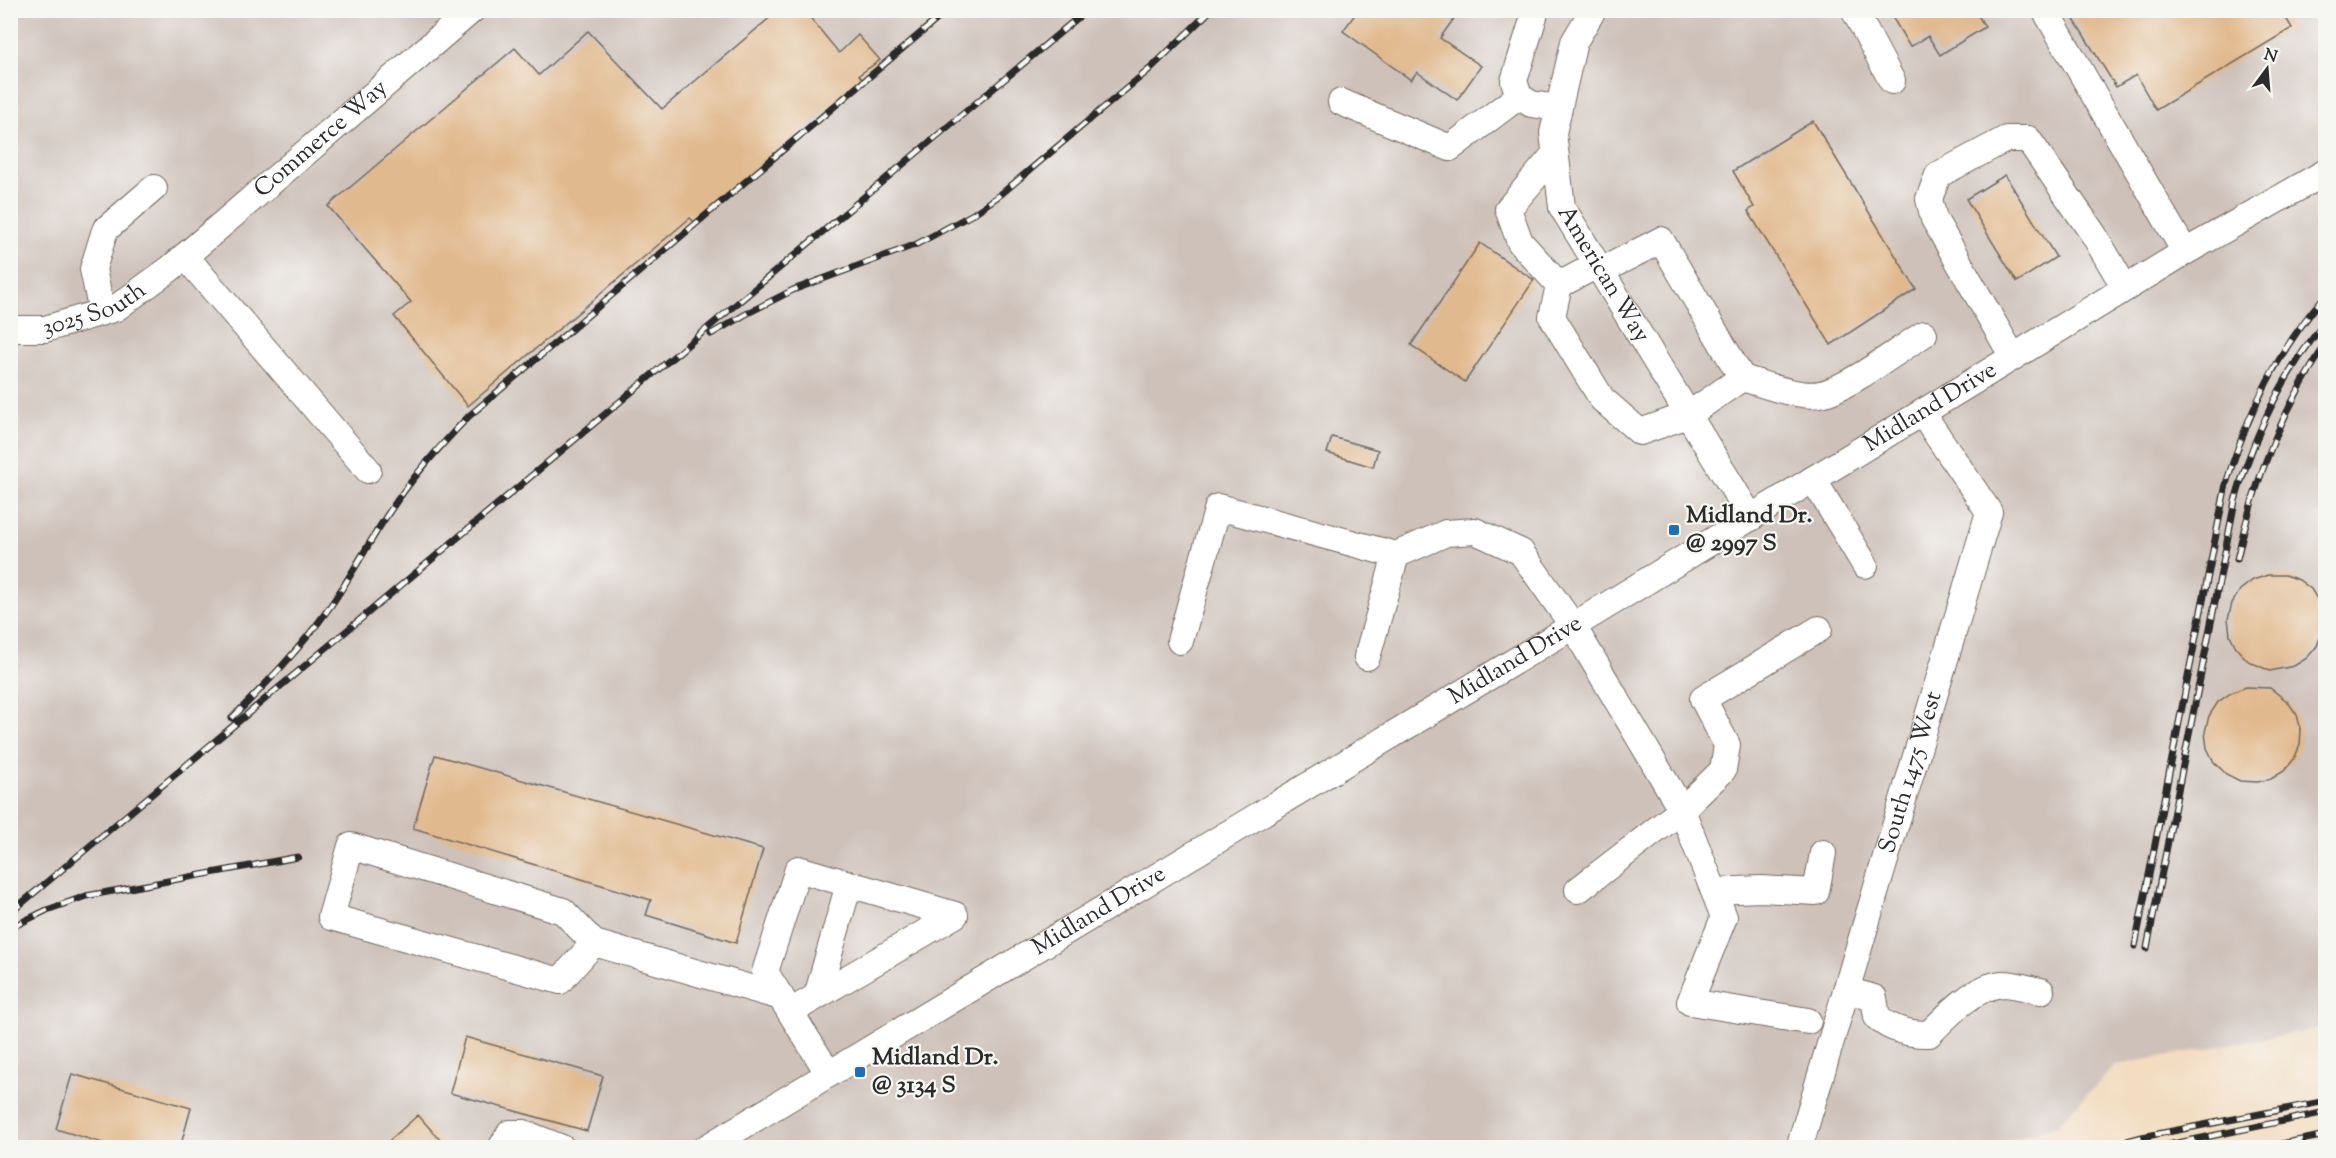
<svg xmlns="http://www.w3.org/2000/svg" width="2336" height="1158" font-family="'Sorts Mill Goudy',serif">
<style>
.industrial{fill:#cec1ba}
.building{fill:#e1b98e}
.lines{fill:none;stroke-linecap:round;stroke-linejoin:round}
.minor-casing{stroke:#71695f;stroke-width:28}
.minor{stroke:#fff;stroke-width:26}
.rail-casing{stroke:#2b2b2b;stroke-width:7}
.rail{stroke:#f6f6f2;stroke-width:4.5;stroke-dasharray:14;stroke-linecap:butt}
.poi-dot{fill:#1f6fb2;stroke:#f6f6f2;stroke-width:2}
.labels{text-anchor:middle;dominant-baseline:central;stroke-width:4.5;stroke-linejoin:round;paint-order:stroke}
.street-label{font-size:24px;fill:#2b2b2b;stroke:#f6f6f2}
.poi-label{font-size:24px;font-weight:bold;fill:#2b2b2b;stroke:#f6f6f2;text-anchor:start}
</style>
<rect width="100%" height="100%" fill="#f6f6f2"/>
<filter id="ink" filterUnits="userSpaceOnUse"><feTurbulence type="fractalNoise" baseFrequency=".0167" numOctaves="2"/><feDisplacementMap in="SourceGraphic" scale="12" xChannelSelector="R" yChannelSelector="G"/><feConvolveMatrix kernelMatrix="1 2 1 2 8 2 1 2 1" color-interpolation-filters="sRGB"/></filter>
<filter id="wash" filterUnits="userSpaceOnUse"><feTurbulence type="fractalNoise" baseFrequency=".008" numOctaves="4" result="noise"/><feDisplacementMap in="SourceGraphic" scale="24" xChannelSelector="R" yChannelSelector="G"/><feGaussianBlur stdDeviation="1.35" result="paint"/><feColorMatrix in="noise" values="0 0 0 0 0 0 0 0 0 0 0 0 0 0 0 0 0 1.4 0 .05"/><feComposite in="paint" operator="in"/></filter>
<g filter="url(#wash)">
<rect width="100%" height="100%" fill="#f3dcbf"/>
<path class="industrial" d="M10,11H2325V1027L2116,1065L2057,1125L1989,1148L11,1147Z"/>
<g id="blocks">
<path class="building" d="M779,10H804L839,53L858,35L880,60L859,75L862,79L694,222L690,218L468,406L394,316L411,302L328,206L515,48L539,75L588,31L662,109Z
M1358,10H1460L1440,38L1481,66L1457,100L1417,72L1411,80L1343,31Z
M1888,10H1975L1985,27L1940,55L1928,36L1910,47Z
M2085,10H2281L2292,28L2156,110L2136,75L2116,87L2073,18Z
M1813,121L1916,289L1831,345L1748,211L1754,207L1733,171Z
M2005,175L2056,257L2017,282L1966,199Z
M1480,243L1534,280L1465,382L1411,345Z
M1332,437L1378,450L1373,467L1327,453Z
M2268,575H2285L2299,580L2311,589L2319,602L2323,617L2322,632L2317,646L2307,658L2294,666L2270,671L2248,661L2237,649L2230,635L2228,619L2232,603L2240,590L2253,580Z
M2246,687L2270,688L2288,702L2297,715L2301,730L2300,745L2294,759L2284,771L2271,779L2257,782L2240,781L2226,774L2214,762L2207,748L2205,732L2209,716L2218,702L2231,693Z
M435,755L763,849L736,943L646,915L651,900L413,828Z
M465,1037L603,1076L587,1131L450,1093Z
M72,1074L191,1108L180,1148H119L56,1129Z
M418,1115L447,1148H381Z"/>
</g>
</g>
<g filter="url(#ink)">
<use href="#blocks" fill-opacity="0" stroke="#71695f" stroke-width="1.5"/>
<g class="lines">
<defs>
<g id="minor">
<path d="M1536,10L1514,81L1519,96L1531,104L1559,108"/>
<path id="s1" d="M1593,10L1574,42L1553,133L1562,207L1751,518"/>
<path d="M1854,10L1892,81"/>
<path d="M2045,10L2185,252"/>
<path d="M1341,102L1450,148L1519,96"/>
<path d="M1555,154L1508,209L1520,242L1559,285"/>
<path d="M185,256L368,470"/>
<path d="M1597,265L1559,285L1552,317L1602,399L1640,432L1688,415L1742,378L1661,240L1601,271"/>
<path d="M102,312L93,269L105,230L154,188"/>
<path id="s2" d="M10,329H45L116,308L171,268L472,10"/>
<path d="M2013,357L1934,219L1929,199L1938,175L2006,139H2028L2094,235L2125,288"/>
<path d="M1742,378C1763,384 1798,398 1820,394C1845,390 1900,349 1924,334"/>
<path d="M1813,479L1865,565"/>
<path d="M1180,641L1218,507L1396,555"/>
<path d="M1367,657L1396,555L1446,533L1475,531L1521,552L1573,626L1682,810L1724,917L1690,1002L1808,1021"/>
<path d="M1578,890L1682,810L1723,770L1727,745L1703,699L1819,629"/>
<path d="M1714,891L1761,889L1816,892L1823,853"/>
<path d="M594,943L560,981L331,917L351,846L563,911L594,943L781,997"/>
<path d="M1846,990L1874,998L1877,1017C1889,1029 1912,1035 1929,1034C1948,1015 1974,986 2003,984C2015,984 2029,989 2041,991"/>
<path d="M817,996L849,884"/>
<path d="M790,1012L955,915L798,869L765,972L829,1074"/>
<path d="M501,1148L510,1133H524L562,1148"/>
<path id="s3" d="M706,1148L1573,626L2185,252L2326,172"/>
<path id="s4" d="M1799,1148L1989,512L1922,413"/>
</g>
</defs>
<use href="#minor" class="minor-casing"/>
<use href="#minor" class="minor"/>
<defs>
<path id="rail" d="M711,334L746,314L793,290L917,244L973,214L1000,195L1151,68L1211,10
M2237,559C2255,479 2281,412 2326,344
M232,718C267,683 301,648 329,608C351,577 368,543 390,511C413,476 440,446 469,416L948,10
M10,913L1087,10
M10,928L47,910L86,896L298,857
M2135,946L2226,484C2247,415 2277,350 2326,295
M2147,948L2235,501C2254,434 2282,375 2326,321
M2101,1148L2142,1137L2326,1101
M2154,1148L2326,1112
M2261,1148L2326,1135"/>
</defs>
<use href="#rail" class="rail-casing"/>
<use href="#rail" class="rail"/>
</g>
</g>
<g class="poi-dot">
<rect x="1668" y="524" width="12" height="12" rx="3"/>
<rect x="854" y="1066" width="12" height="12" rx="3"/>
</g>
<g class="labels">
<g class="street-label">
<text stroke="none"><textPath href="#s2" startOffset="375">Commerce Way</textPath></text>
<text stroke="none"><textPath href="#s1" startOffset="284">American Way</textPath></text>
<text stroke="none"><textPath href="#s2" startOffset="88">3025 South</textPath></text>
<text stroke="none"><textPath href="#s3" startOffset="1431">Midland Drive</textPath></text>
<text stroke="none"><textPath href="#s3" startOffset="945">Midland Drive</textPath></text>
<text stroke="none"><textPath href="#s4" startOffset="392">South 1475 West</textPath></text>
<text stroke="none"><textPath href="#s3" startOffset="459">Midland Drive</textPath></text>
</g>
<g class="poi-label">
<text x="1686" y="516">Midland Dr.<tspan x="1686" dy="28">@ 2997 S</tspan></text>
<text x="872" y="1058">Midland Dr.<tspan x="872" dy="28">@ 3134 S</tspan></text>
</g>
</g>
<rect width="2336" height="1158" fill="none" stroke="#f6f6f2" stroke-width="36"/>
<g transform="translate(2267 69) rotate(16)" stroke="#f6f6f2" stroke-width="4.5" paint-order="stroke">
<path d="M0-4.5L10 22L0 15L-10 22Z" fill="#2b2b2b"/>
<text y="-9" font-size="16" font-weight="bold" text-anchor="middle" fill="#2b2b2b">N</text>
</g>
</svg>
